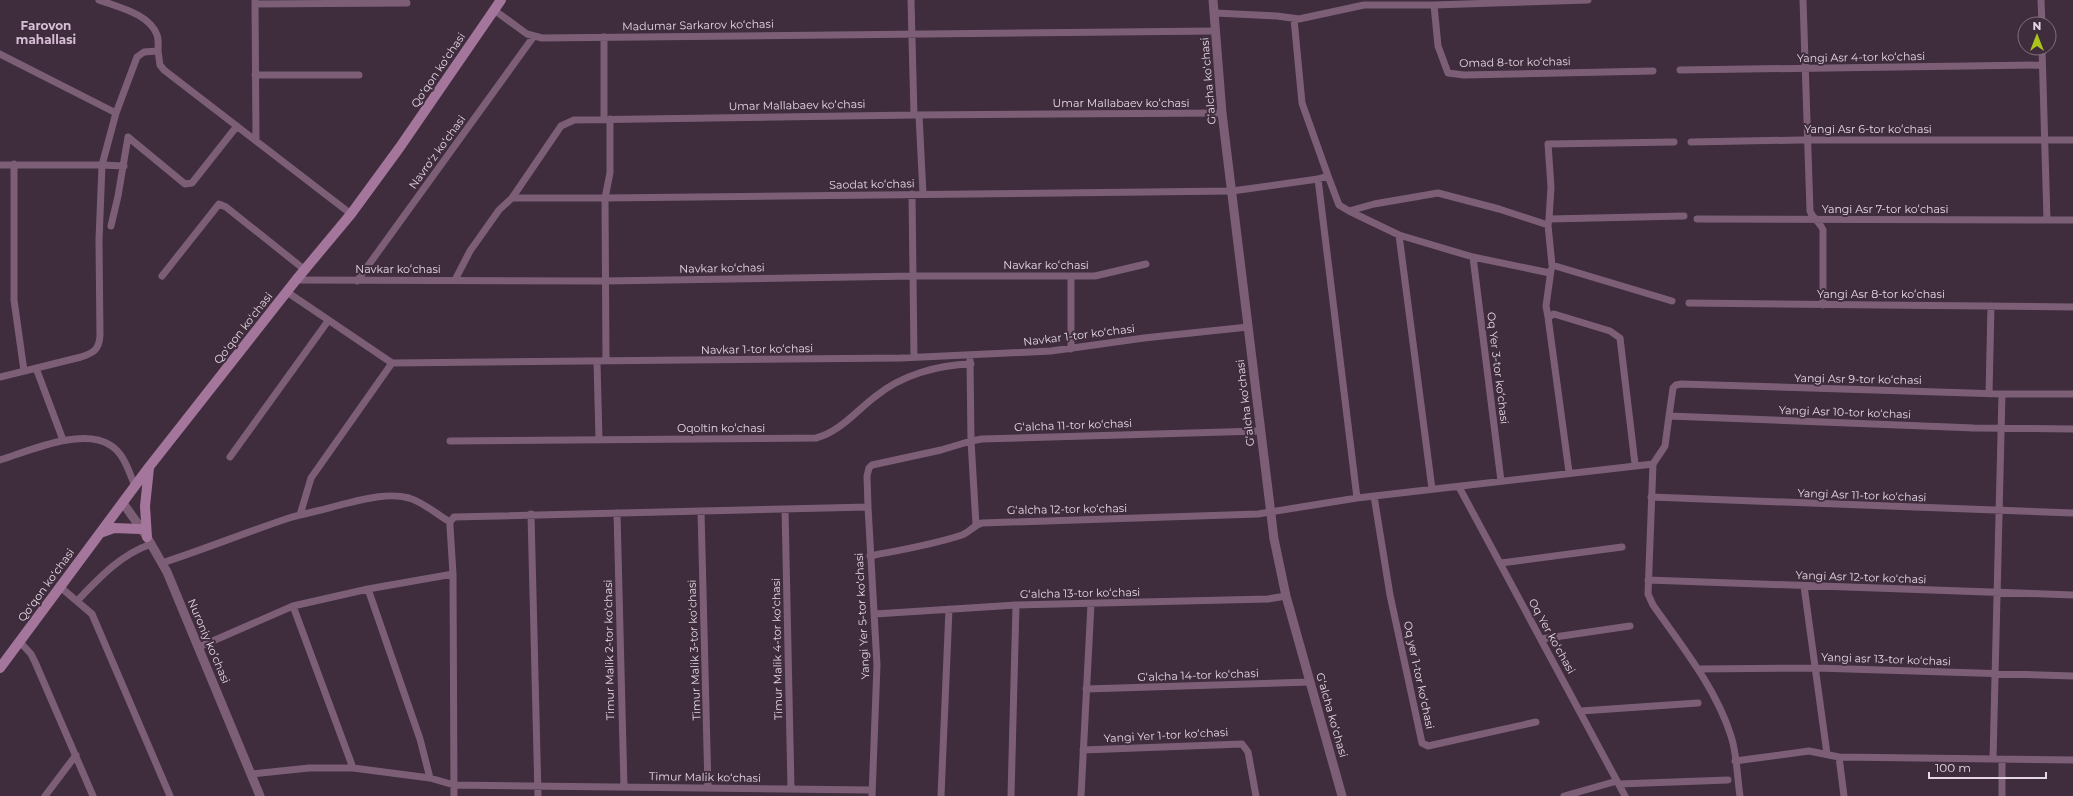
<svg xmlns="http://www.w3.org/2000/svg" width="2073" height="796" font-family="Montserrat,sans-serif">
<style>
.lines{fill:none;stroke-linecap:round;stroke-linejoin:round}
.minor{stroke:#7c5f77;stroke-width:7}
.tertiary{stroke:#7c5f77;stroke-width:9}
.secondary{stroke:#a5769c;stroke-width:10}
.labels{text-anchor:middle;dominant-baseline:central;stroke-width:4;stroke-linejoin:round;paint-order:stroke}
.street-label{font-size:11px;fill:#e5d8e4;stroke:#3f2c3d}
.neighbourhood-label{font-size:12px;font-weight:bold;fill:#d5bdd3;stroke:#3f2c3d}
</style>
<rect width="100%" height="100%" fill="#3f2c3d"/>
<g class="lines">
<path class="minor" d="M255,0L256,141
M911,0L914,115
M1803,0L1810,211C1813,219 1820,222 1823,230V305
M2041,0L2042,24
M255,4L407,3
M1434,5L1438,46L1448,73L1464,75L1653,71
M494,10L527,34L542,38L1215,31
M1215,13L1277,16L1299,19L1364,5H1434L1588,0
M1294,19L1302,103L1328,176
M604,37V119
M2042,48L2047,220
M158,51L160,65L164,70L351,214
M0,54L116,113L137,57L144,52L158,51C158,46 159,40 157,35C150,14 118,7 99,0
M1680,70L2042,65
M255,75H359
M919,115L923,194
M1691,142L1800,140H2073
M14,164V300L24,371
M0,165H102L116,113
M1318,179L1357,498
M912,194L914,357
M512,198H605L1232,191L1318,179L1328,176L1339,205L1349,211L1374,204L1438,193L1499,209L1548,225L1549,219L1684,216
M1349,211L1399,235L1473,257L1550,273
M1549,219L1551,187L1548,144L1674,142
M1697,219L2073,220
M1548,225L1552,265L1672,301
M111,226L118,196L128,137L185,184L192,183L237,126
M1399,235L1432,489
M1473,257L1501,481
M162,276L219,204L226,207L305,270
M1071,276V349
M296,280L605,281L914,276H1095L1146,264
M455,280L470,251L499,210L512,198L561,126L574,120L914,115L1222,113
M357,281L534,36
M287,292L392,363L901,358L1051,351L1144,338L1248,327
M1689,303L2073,307
M1548,317L1546,306L1551,270
M606,361L605,198L610,173V119
M597,362L599,440
M36,368L63,440
M0,377L81,357C93,353 99,350 100,336L99,240L102,165L124,166
M1989,394L1991,306
M1669,416L1673,388L1676,385L1681,384L2002,394H2073
M450,441L816,438C840,432 857,410 876,396C902,375 937,365 971,364
M230,457L328,321
M0,460C29,451 82,427 110,445C124,453 129,472 135,486
M1569,472L1548,317L1554,314L1610,331L1620,338L1635,464
M1459,487L1625,796
M1374,496L1390,595L1422,743L1428,746L1536,722
M1651,497L2073,513
M785,509L791,789
M701,511L708,788
M617,513L624,787
M531,514L538,796
M300,515L311,478L392,363
M976,525L971,441L982,439L1260,431
M870,556C900,550 932,545 962,535C970,532 974,525 982,523L1258,514L1357,498L1653,464
M162,563C205,549 247,532 289,518C306,513 323,510 340,505C361,500 387,492 409,498C425,503 436,514 450,522
M1501,563L1622,547
M1648,580L2073,595
M59,586L92,614L170,796
M1804,586L1827,754
M368,589L420,739L430,778
M77,601C100,577 120,555 151,544
M293,606L353,768
M875,614L1016,605L1268,599L1286,596
M1541,639L1630,626
M20,642L31,654L35,662L93,796
M199,647L293,606L368,589L453,574
M1698,669L1816,668L2073,676
M1086,689L1310,682
M1581,711L1698,703
M1083,750L1242,744L1248,752L1256,796
M1839,757L1844,796
M1993,759L2002,394
M2002,759V796
M1735,761L1809,751L1839,757L2073,760
M251,774L309,768H353L430,778L454,785L872,790
M1619,784L1728,780
M45,796L76,755
M454,796L453,574L450,526V522L454,517L868,507
M872,796L877,665L868,507L867,476L869,468L872,465L941,450L971,441L970,360
M941,796L949,609
M1011,796L1016,605
M1081,796L1091,604
M1564,796L1617,781
M1740,796C1737,776 1737,754 1731,736C1716,688 1681,645 1653,605L1648,594L1653,464L1665,446L1669,416L1974,428L2073,429"/>
<path class="tertiary" d="M1213,0L1222,113L1274,539L1286,596L1342,796
M123,503L147,537L167,572L260,796"/>
<path class="secondary" d="M100,533L114,528L140,529
M147,537L145,506L149,468
M0,668L149,467L296,280L351,214L400,147L501,0"/>
</g>
<g class="labels">
<g class="street-label">
<text transform="translate(698 25) rotate(-1)">Madumar Sarkarov koʻchasi</text>
<text transform="translate(1861 57) rotate(-1)">Yangi Asr 4-tor koʻchasi</text>
<text transform="translate(1515 62) rotate(-1)">Omad 8-tor koʻchasi</text>
<text transform="translate(438 70) rotate(-56)">Qoʻqon koʻchasi</text>
<text transform="translate(1208 81) rotate(-95)">Gʻalcha koʻchasi</text>
<text x="1121" y="103">Umar Mallabaev koʻchasi</text>
<text transform="translate(797 105) rotate(-1)">Umar Mallabaev koʻchasi</text>
<text x="1868" y="129">Yangi Asr 6-tor koʻchasi</text>
<text transform="translate(437 152) rotate(-54)">Navroʻz koʻchasi</text>
<text transform="translate(872 184) rotate(-1)">Saodat koʻchasi</text>
<text x="1885" y="209">Yangi Asr 7-tor koʻchasi</text>
<text x="1046" y="265">Navkar koʻchasi</text>
<text transform="translate(722 268) rotate(-1)">Navkar koʻchasi</text>
<text x="398" y="269">Navkar koʻchasi</text>
<text x="1881" y="294">Yangi Asr 8-tor koʻchasi</text>
<text transform="translate(243 328) rotate(-52)">Qoʻqon koʻchasi</text>
<text transform="translate(1079 335) rotate(-7)">Navkar 1-tor koʻchasi</text>
<text transform="translate(757 349) rotate(-1)">Navkar 1-tor koʻchasi</text>
<text transform="translate(1498 368) rotate(83)">Oq Yer 3-tor koʻchasi</text>
<text transform="translate(1858 379) rotate(1)">Yangi Asr 9-tor koʻchasi</text>
<text transform="translate(1245 403) rotate(-97)">Gʻalcha koʻchasi</text>
<text transform="translate(1845 412) rotate(2)">Yangi Asr 10-tor koʻchasi</text>
<text transform="translate(1073 425) rotate(-2)">Gʻalcha 11-tor koʻchasi</text>
<text x="721" y="428">Oqoltin koʻchasi</text>
<text transform="translate(1862 495) rotate(2)">Yangi Asr 11-tor koʻchasi</text>
<text transform="translate(1067 509) rotate(-1)">Gʻalcha 12-tor koʻchasi</text>
<text transform="translate(1861 577) rotate(2)">Yangi Asr 12-tor koʻchasi</text>
<text transform="translate(46 585) rotate(-54)">Qoʻqon koʻchasi</text>
<text transform="translate(1080 593) rotate(-1)">Gʻalcha 13-tor koʻchasi</text>
<text transform="translate(862 616) rotate(-93)">Yangi Yer 5-tor koʻchasi</text>
<text transform="translate(1552 636) rotate(61)">Oq Yer koʻchasi</text>
<text transform="translate(209 641) rotate(67)">Nuroniy koʻchasi</text>
<text transform="translate(777 649) rotate(-91)">Timur Malik 4-tor koʻchasi</text>
<text transform="translate(609 650) rotate(-91)">Timur Malik 2-tor koʻchasi</text>
<text transform="translate(694 650) rotate(-92)">Timur Malik 3-tor koʻchasi</text>
<text transform="translate(1886 659) rotate(2)">Yangi asr 13-tor koʻchasi</text>
<text transform="translate(1198 675) rotate(-2)">Gʻalcha 14-tor koʻchasi</text>
<text transform="translate(1419 675) rotate(78)">Oq yer 1-tor koʻchasi</text>
<text transform="translate(1332 715) rotate(74)">Gʻalcha koʻchasi</text>
<text transform="translate(1166 735) rotate(-3)">Yangi Yer 1-tor koʻchasi</text>
<text transform="translate(705 777) rotate(1)">Timur Malik koʻchasi</text>
</g>
<g class="neighbourhood-label">
<text x="46" y="25">Farovon<tspan x="46" dy="14">mahallasi</tspan></text>
</g>
</g>
<g transform="translate(2037 36)"><circle r="19" fill="#3f2c3d" stroke="#817180"/>
<path d="M0-3L7 15L0 10L-7 15Z" fill="#aac719"/>
<text y="-6" font-size="11" font-weight="bold" text-anchor="middle" fill="#e5d8e4">N</text>
</g>
<path d="M1929 772v6h117v-6" fill="none" stroke="#e5d8e4" stroke-width="2"/>
<text x="1935" y="772" font-size="12" fill="#e5d8e4" stroke="#3f2c3d" stroke-width="3" paint-order="stroke">100 m</text>
</svg>
